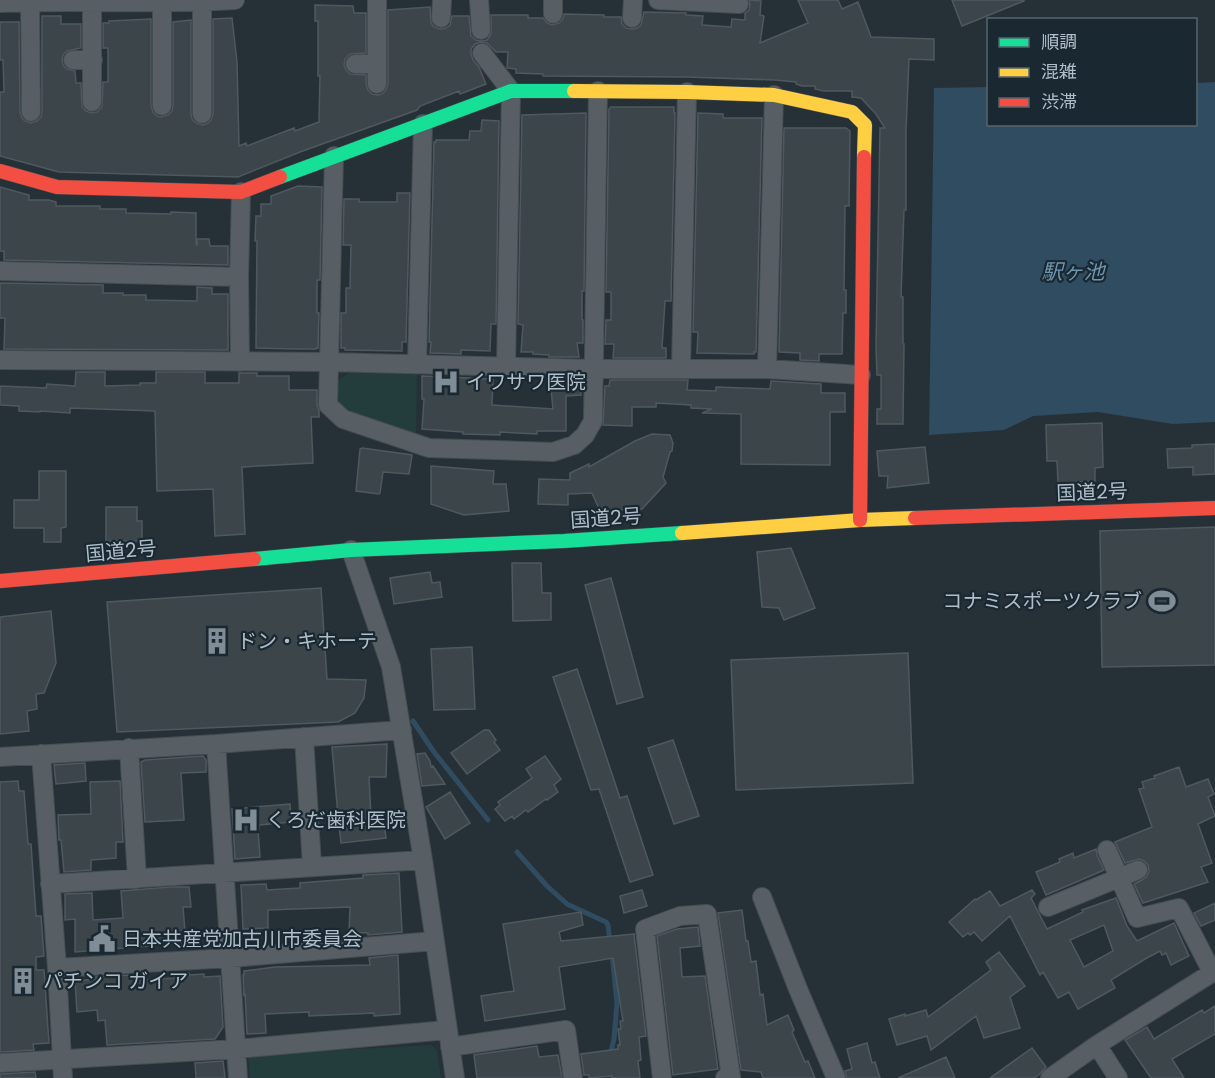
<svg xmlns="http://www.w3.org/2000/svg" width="1215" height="1078" font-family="Poppins,'Noto Sans JP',sans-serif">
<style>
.green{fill:#233c3c}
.water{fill:#304c60}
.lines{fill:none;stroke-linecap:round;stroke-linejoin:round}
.stream{stroke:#304c60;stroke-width:5}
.building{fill:#3c454a;stroke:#4f585f;stroke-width:1.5;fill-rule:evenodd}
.street-casing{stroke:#454d51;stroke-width:20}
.fast-casing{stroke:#454d51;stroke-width:15}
.slow-casing{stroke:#454d51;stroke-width:15}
.jam-casing{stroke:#454d51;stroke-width:15}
.street{stroke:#575f64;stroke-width:18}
.fast{stroke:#16e098;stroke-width:14}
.slow{stroke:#ffcf43;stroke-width:14}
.jam{stroke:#f24e42;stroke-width:14}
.labels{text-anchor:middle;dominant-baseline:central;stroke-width:4.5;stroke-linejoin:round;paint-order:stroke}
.poi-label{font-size:20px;fill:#b0bec9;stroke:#1a2832;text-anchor:start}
.street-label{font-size:20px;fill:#b0bec9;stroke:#1a2832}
.water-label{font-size:21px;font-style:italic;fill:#6d95b0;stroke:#1a2832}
</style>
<rect width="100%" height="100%" fill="#263137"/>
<path class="green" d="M417,372L416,436L362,419L338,406L337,381L349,373Z
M431,1045L437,1050L441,1078H250L248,1055Z"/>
<path class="water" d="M1215,82V422L1173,424L1098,412L1033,416L1004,430L929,435L934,88L988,87V124H1196V83Z"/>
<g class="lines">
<path class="stream" d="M413,721L434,752L488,820
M517,852L547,886L567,904L606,922L608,925L610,943
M610,1056L614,1039L617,1003L612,953"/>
</g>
<path class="building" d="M749,0L761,1L760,15L764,16L760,43L808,23L798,0H838L842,9L858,2L871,37L934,39V60L909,59L906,130V210H904L901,297H903V344H904L903,424H877V409H881V375H877L876,346L880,128H885L876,114L861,98L852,97V91H824L815,89V86H802L796,84V82L775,80L687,77L543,76V74L516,73V69L507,68L508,52H496L487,43L481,42L475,44L471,49V54L473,60L479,67L486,84L460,94L459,91L420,106L417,110L300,152L238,177L59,172L0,156V92H4L3,60H0V22H19L20,112L22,118L25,121L31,123L37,121L41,117L42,112V16H61V24H81V48L67,51L63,55L62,61L63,65L67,69L75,71L76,83H81L82,107L86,111L91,113L97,112L102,107L103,82H108V48H103V23H109V21L151,19V106L153,112L157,116L161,117L168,115L172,111L173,106V22L191,20V114L192,119L196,123L203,125L208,123L211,120L213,114V19L232,18L237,62L239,146L246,143L247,146L294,128L295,131L319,122L320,76H318V21H315V5L353,6L354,13H366V53L350,54L345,59L344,65L346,70L350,74L366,75V84L368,90L372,94L378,95L382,94L386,90L388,84V10L430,7L431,23L434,27L440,29L446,28L450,25L452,16H469L471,36L476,40L481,41L487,40L491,34V15H528V18H543L547,23L552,25L559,23L563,19L564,14L604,15V17H621L622,24L626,28L632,29L637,28L641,25L644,12L686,13V15L703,16L702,25L731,27L732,19L745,20V13L749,10L750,5Z
M952,0H1024V1L962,26Z
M611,107H674V113H675L671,301H665L662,348H666V358H613L614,344H605L606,320H611V292H606L609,109Z
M586,113L584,291H582V320H583V343H577L579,357H549V355L533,354V352H521L523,325L518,324L522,115Z
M698,113L723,114V118H762L756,352H754V354L697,353L698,332H693Z
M482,120L499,121L496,324H491L490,351L461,350V354L430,353L431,342H429L434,142H436V140H469L470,131H481Z
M784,128H846L850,131L849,206H845L844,290H846V313H843L842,354H819V361L800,360V353L779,352Z
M298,186L322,187L320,280H317V313H319L318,348H316V349H296L256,348L257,241H255L256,216H261V204H271V196Z
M0,187L29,195V200H49L56,202V206H100V209H126V213L171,214V212L196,213V244L197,245V239H209L210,246H228V265L4,260V251H0Z
M397,193H410L406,342H402V351L345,350V348H341V313H346V288H350L351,245H343L344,199H359V202H397Z
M0,283L103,285V293H123V295H146V300L197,301V287L212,288V294H228V350L4,349L5,318H0Z
M76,372H105V386L140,385V383H156V372H205V383H239V373H257V376H289V390H317V405L319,411V417H311L313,463L242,467L245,534L215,536L213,489L157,491L155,411L70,408V413L40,411V412L19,411V406L0,405V386L46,388L47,384L75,386Z
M422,376L493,379L492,405L553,409L550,379L580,380L581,395L566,396V431H537V434L500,432V435L463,434V432L422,429L424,399H422Z
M610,380H688L687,390L716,391V387L770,389L771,381L821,384V393H845V412H830V465L741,464V414L702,413L712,409L691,408V405L656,403V407H632V426L603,425L605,386H609Z
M1102,423L1103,467L1095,468V481L1058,483L1057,461H1047L1046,425Z
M652,434L670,435L673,443L672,451L670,452L663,477L666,483L642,509L600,511L592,493L568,494V505L538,504L539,479L570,480V473L589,464V467L635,441Z
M1215,444V474L1193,475V467L1168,468L1167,449L1192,448V445Z
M925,447L929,483L887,488L888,476H879L877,451Z
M362,448L412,455L409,474L383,472L380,493L379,494L356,491L360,449Z
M431,466L494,471L493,484H506L509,511L464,515L431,504Z
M39,471H66V527L61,528V542H44V528H14V500H39Z
M106,507H137V521H142V541H106Z
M1215,527V665L1102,667L1100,531Z
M791,548L815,608L784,620L779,608L762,607L757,552Z
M512,563H541L542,593H551V620L513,621Z
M430,572L432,583L440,582L442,597L394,604L390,578Z
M611,578L643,697L617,704L585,585Z
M321,588L327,679L366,680L364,698L355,713L338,722L117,732L107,602Z
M51,611L56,663L44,693L36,694L37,709L27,711L29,731L0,734V617Z
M472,647L475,709L434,710L431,649Z
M908,653L913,783L736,790L731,660Z
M577,669L620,798L627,796L653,875L630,882L599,789L591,790L553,677Z
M484,730H489L496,740L494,742L500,750L467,774L451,753Z
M673,740L699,816L674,824L648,748Z
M387,744L386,777H369L371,816L383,814L386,838L341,843L338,816L332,747Z
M425,753L430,761L431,767L433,766L445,784L422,786L417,754Z
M203,756L206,760V772L181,773L184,820L145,822L141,762L145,760Z
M545,756L561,779L554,785L558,792L547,800L546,799L528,812L526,810L514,819L512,816L505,821L495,809L500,805L498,802L532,778L526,769Z
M85,763L86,781L56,784L54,765Z
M1179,767L1186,787L1208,779L1214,794L1208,797L1215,816L1198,824L1212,863L1201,867L1208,882L1143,903L1134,884L1142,880L1147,876L1149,871L1148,865L1144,861L1139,859L1125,863L1115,842L1152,827L1139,789L1144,788L1142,782L1155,778L1154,776Z
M18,781L19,791H24L28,844H31L36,916H41L44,956L36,957V970H44L49,1043L33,1044L34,1050L0,1052V782Z
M120,781L123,842H116V858L91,860V870L64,872L61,840H59L58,815L91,814L90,782Z
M450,792L470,823L445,839L426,807Z
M290,804L291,822L259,825V829H258L260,857L235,859L232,809Z
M1096,849L1097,855L1104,870L1046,895L1036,872L1060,862L1059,859L1073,853L1074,858Z
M399,873L402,932L368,935V933L349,932L350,907L268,910V928L243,929L241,885L266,884L267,890L300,888V883L363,878V875Z
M171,887H189L191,907H183L186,943L75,952V919L65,920V894L92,893L93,920L123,918L121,891Z
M642,890L647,906L624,913L620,896Z
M1032,890L1035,894L1031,898L1047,929L1083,912L1082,910L1116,898L1127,926L1137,941L1174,923L1189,956L1171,965L1166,953L1162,955L1160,951L1145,959L1111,980L1115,988L1078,1009L1069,992L1058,998L1043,972L1040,975L1010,916L982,941L974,932L970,935L968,933L963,937L949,922L975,899L976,900L990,891L1000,906ZM1104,925L1113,951L1084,967L1070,940Z
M1215,903V920L1201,926L1194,913Z
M742,910L746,941H748L751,962L756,961L760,995L763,994L767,1025L788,1015L794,1030L792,1032L805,1062L808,1061L815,1078H763L761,1072L741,1070L718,913Z
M581,912L583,925L559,932L561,941L634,934L646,1036L639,1037L641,1060L638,1061L640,1078H612V1076L589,1078V1075H584L581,1054L618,1049V1045H620L618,1029H621L620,1021H623L613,958L559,967L565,1009L485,1021L481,996L514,991L503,924Z
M698,927L700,946L680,948L682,977L705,976L718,1069L673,1075L657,936L677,929Z
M999,952L1025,986L1010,997L1020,1028L984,1038L976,1016L931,1050L927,1036L897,1045L889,1019L905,1014V1016L926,1010L928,1017L991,970L986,962Z
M398,955L400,1014L374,1016V1013L309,1016V1012L265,1014L266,1033L247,1034L245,993L244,996L243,975H244V971L275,967L370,965L369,958Z
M189,973V975L204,974V977L220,976L223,1027L215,1039L107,1045L105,1020L98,1021L97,1010L77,1012L75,981L96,979V977L129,975L140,976V980L174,978L173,974Z
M1215,1006V1034L1172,1059L1184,1078H1151L1125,1040L1147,1027L1154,1039L1202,1010L1204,1013Z
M867,1043L872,1063L875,1062L880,1078H847L845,1071L852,1069L847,1049Z
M537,1046L539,1057L558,1055L562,1078H477L474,1055Z
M1032,1048L1046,1067L1040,1074L1034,1078H990Z
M946,1057L955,1078H898Z
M223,1061L225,1078H196L195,1063Z
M35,1072L36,1078H0V1074Z"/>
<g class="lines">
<defs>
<path id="street" d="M30,0L31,112
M377,0V84
M479,0L481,30
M553,0V14
M658,0L739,4
M0,3C78,0 157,5 235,0
M92,3V102
M441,18L442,0
M632,18L633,0
M482,53L511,91L506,367
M73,60H93
M355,64H377
M162,106V3
M202,114V2
M334,156L328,405L343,419L429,448L553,452L574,445L585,435L593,421L598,91
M0,271L239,277
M0,360L329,362L594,369H767L861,375
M240,362L239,277L241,192
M417,363L423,124
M681,369L687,92
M767,369L774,95
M351,550L391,667L423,860L455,1078
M304,737L312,866
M216,744L238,1078
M129,748L137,879
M41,754L57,968L63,1078
M0,757L216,744L402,730
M1107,850L1137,918L1179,908L1212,972
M50,884L423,860
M762,897L798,989L836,1078
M1048,907L1138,870
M57,968L230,958L435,941
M1097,1045L1118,1078
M450,1047L566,1030L573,1078
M0,1063L236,1049L447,1030
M662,1078L645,929L680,916L707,914L731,1077L725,1078
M1050,1078L1097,1045L1215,971"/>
<path id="fast" d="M280,177L511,91H574
M254,559L351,550L564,541L682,533"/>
<path id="slow" d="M574,91L687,92L774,95L852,112L865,125L864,157
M682,533L860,520L915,518"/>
<path id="jam" d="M0,171L57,187L241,192L280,177
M915,518L1215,508
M860,520L864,157
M0,581L254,559"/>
</defs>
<use href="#street" class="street-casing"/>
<use href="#fast" class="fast-casing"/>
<use href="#slow" class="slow-casing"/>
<use href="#jam" class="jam-casing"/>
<use href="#street" class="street"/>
<use href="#fast" class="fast"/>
<use href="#slow" class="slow"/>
<use href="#jam" class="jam"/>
</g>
<defs>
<symbol id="hospital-bare" viewBox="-9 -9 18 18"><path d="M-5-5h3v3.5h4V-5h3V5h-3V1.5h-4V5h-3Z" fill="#808d96" stroke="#1a2832" stroke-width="2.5" paint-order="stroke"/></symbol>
<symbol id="stadium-bare" viewBox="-9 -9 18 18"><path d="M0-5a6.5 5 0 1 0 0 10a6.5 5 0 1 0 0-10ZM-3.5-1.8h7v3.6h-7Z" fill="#808d96" stroke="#1a2832" stroke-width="2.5" paint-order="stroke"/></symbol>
<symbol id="building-bare" viewBox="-9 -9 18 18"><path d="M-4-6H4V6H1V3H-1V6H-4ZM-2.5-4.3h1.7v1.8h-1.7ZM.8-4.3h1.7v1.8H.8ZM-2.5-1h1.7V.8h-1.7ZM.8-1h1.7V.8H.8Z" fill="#808d96" stroke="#1a2832" stroke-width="2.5" paint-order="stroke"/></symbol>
<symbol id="civic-bare" viewBox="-9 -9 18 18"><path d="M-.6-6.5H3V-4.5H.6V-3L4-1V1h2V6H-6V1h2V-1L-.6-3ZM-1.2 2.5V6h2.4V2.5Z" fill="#808d96" stroke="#1a2832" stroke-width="2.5" paint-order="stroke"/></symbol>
</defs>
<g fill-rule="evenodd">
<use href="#hospital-bare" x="427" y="363" width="38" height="38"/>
<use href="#stadium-bare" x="1143" y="582" width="38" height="38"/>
<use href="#building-bare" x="198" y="622" width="38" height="38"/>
<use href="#hospital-bare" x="227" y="801" width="38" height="38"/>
<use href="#civic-bare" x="83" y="920" width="38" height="38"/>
<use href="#building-bare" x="4" y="962" width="38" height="38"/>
</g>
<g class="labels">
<g class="poi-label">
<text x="466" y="382">イワサワ医院</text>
<text x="1142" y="601" text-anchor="end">コナミスポーツクラブ</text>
<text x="237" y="641">ドン・キホーテ</text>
<text x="266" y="820">くろだ歯科医院</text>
<text x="122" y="939">日本共産党加古川市委員会</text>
<text x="43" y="981">パチンコ ガイア</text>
</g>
<g class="street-label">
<text transform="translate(1092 492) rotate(-2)">国道2号</text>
<text transform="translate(606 518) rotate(-4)">国道2号</text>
<text transform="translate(121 551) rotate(-5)">国道2号</text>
</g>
<g class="water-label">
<text x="1073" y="271">駅ヶ池</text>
</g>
</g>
<rect x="987" y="18" width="210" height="108" fill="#1a2832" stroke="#56646e" stroke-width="1.5"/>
<rect x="999" y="38" width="30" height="9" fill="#16e098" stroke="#56646e" stroke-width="1.5"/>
<text x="1041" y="48" font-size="18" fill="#b0bec9">順調</text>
<rect x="999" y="68" width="30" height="9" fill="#ffcf43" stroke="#56646e" stroke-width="1.5"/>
<text x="1041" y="78" font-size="18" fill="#b0bec9">混雑</text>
<rect x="999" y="98" width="30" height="9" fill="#f24e42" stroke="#56646e" stroke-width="1.5"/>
<text x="1041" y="108" font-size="18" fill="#b0bec9">渋滞</text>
</svg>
